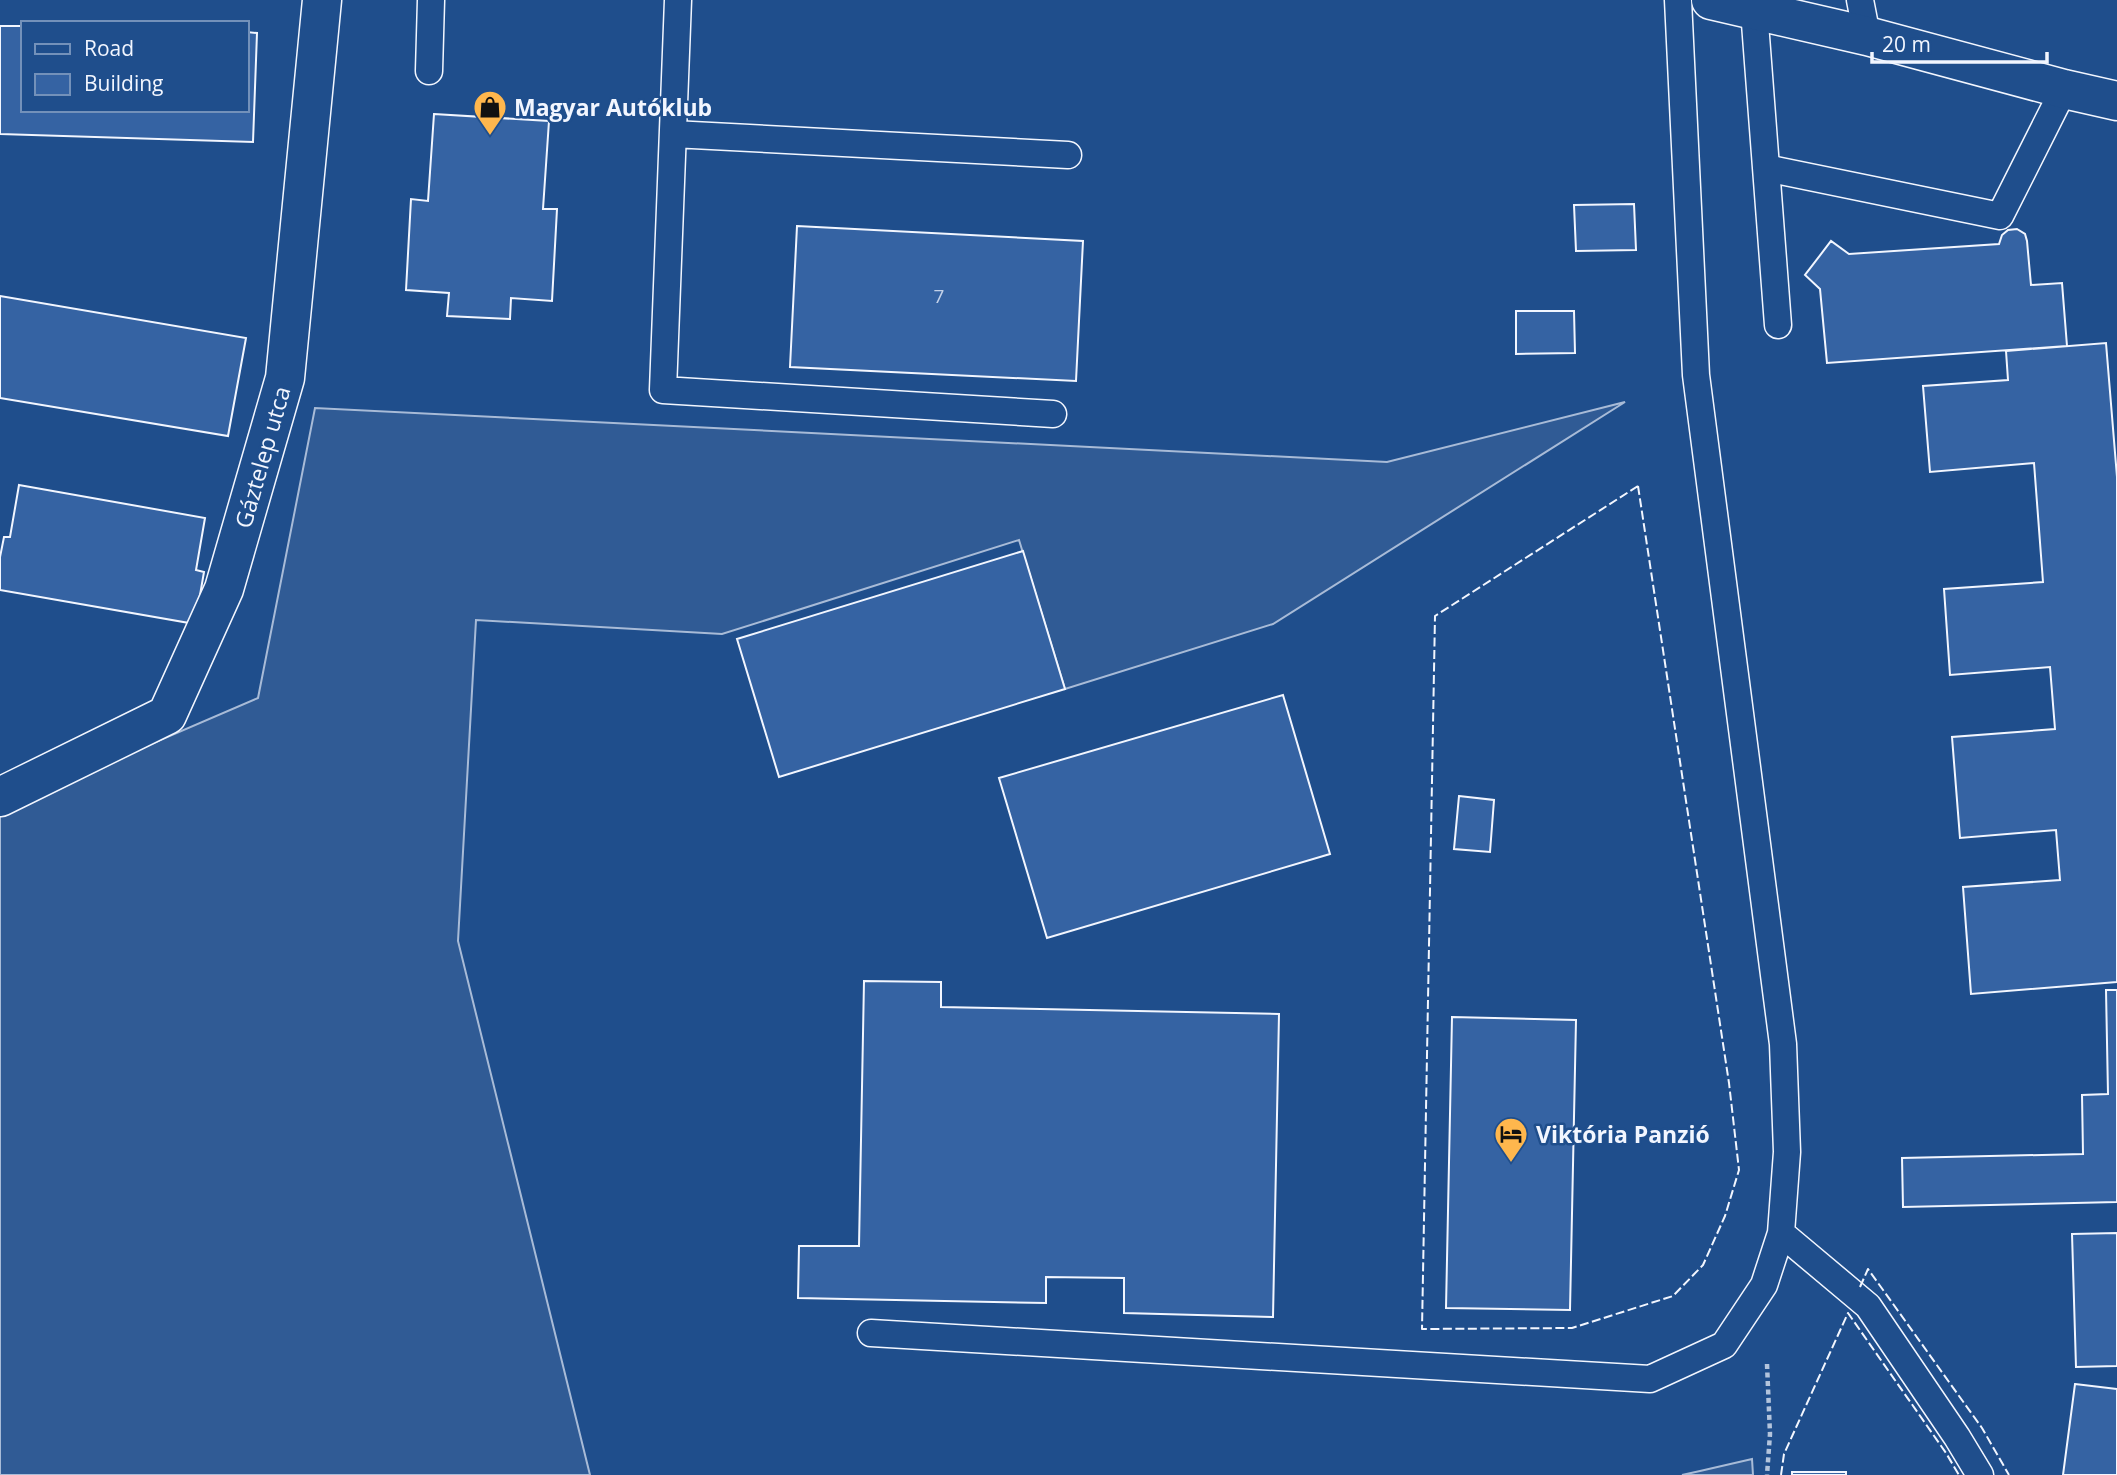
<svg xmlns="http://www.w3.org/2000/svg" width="2117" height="1475" font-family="'Open Sans',sans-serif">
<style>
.built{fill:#305b95;stroke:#a8bbd7;stroke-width:2}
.building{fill:#3563a3;stroke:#f2f6ff;stroke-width:2}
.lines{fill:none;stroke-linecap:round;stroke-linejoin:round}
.service-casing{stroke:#f2f6ff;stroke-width:29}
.minor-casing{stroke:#f2f6ff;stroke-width:41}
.path{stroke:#b3c4dc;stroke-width:4.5;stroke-dasharray:5 3.5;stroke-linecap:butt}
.service{stroke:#1f4e8c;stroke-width:26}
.minor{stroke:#1f4e8c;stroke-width:38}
.fence{stroke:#f2f6ff;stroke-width:2;stroke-dasharray:9 3.5;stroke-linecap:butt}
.labels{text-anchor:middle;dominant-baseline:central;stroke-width:5;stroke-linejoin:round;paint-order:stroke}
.number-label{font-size:19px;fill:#c3d1e8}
.poi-label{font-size:23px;font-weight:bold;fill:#f2f6ff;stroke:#1f4e8c;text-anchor:start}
.street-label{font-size:23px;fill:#f2f6ff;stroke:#1f4e8c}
</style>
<rect width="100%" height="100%" fill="#1f4e8c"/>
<path class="built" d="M1625,402L1273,624L1065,689L1019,540L722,634L476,620L458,941L590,1475H0V809L258,698L315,408L1387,462Z
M1752,1459L1753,1475H1682L1700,1471Z"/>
<path class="building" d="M0,26H23V110H247V32L257,33L253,142L0,134Z
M434,114L549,121L543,209H557L552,301L511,298L510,319L447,316L449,293L406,290L411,199L428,201Z
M1634,204L1636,250L1576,251L1574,205Z
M797,226L1083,241L1076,381L790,367Z
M2017,229L2025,234L2027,241L2031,285L2062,283L2067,346L1827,363L1820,289L1805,275L1831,241L1849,254L1999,244L2002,235L2008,230Z
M0,296L246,338L228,436L0,398Z
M1516,311H1574L1575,353L1516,354Z
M2106,343L2117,477V982L1971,994L1963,887L2060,880L2056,830L1960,838L1952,737L2055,729L2050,667L1950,675L1944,589L2043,582L2034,463L1930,472L1923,386L2008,380L2006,351Z
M19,485L205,518L196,570L204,572L195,624L0,590V557L4,537H10Z
M1023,551L1065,689L779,777L737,639Z
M1283,695L1330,854L1047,938L999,778Z
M1459,796L1494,800L1490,852L1454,849Z
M864,981L941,982V1007L1279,1014L1273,1317L1124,1313V1278L1046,1277V1303L798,1298L799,1246H859Z
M2106,990H2117V1202L1903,1207L1902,1158L2083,1154L2082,1095L2108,1094Z
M1452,1017L1576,1020L1570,1310L1446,1308Z
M2117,1233V1366L2076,1367L2072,1234Z
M2075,1384L2117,1389V1475H2063Z
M1792,1472H1846V1475H1792Z"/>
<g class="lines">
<defs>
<path id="service" d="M678,0L663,390L1053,414
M1860,0L1867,36
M1754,10L1778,325
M429,71L431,0
M673,134L1068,155
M1766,168L2000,216L2064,89
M1781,1233L1868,1306L1957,1437L1980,1475
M871,1333L1650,1379L1724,1345L1764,1285L1781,1233L1787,1152L1783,1044L1696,375L1678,0"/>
<path id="minor" d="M1711,0L1867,36L2064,89L2117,101
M0,797L167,715L224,589L285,378L322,0"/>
</defs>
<use href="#service" class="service-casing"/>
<use href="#minor" class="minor-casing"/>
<path class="path" d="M1767,1364L1770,1434L1767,1475"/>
<use href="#service" class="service"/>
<use href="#minor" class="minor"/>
<path class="fence" d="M1638,486L1729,1083L1739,1170L1725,1216L1703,1265L1673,1296L1572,1328L1422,1329L1435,616Z
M1860,1287L1868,1269L1982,1428L2009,1475
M1781,1475L1784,1454L1848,1313L1946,1453L1959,1475"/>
</g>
<defs>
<symbol id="shop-pin" viewBox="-11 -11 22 30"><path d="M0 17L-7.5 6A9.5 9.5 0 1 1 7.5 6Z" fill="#ffb74d" stroke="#1f4e8c"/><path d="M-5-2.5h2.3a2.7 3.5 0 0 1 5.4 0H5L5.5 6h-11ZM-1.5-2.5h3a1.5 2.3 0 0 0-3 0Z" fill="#111"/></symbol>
<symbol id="hotel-pin" viewBox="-11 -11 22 30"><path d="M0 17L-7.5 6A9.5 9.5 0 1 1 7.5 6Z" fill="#ffb74d" stroke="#1f4e8c"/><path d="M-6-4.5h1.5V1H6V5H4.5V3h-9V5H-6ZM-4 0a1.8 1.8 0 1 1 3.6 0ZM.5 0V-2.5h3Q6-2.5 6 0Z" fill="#111"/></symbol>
</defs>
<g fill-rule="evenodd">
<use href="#shop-pin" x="471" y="88" width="38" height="52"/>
<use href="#hotel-pin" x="1492" y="1115" width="38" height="52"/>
</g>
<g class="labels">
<g class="number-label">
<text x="939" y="296">7</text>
</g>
<g class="poi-label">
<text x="514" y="107">Magyar Autóklub</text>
<text x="1536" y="1134">Viktória Panzió</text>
</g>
<g class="street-label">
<text transform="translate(262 457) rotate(-74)">Gáztelep utca</text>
</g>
</g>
<rect x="21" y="21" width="228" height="91" fill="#1f4e8c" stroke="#7391ba" stroke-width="2"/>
<rect x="35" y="44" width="35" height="10" fill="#1f4e8c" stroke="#7391ba" stroke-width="2"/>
<text x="84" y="56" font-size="21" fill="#f2f6ff">Road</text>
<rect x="35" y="74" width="35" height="21" fill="#3563a3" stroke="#7391ba" stroke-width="2"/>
<text x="84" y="91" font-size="21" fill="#f2f6ff">Building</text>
<path d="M1872 52v10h175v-10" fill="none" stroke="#f2f6ff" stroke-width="3.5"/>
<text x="1882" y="52" font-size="21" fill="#f2f6ff" stroke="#1f4e8c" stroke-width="5" paint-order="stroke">20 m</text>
</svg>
